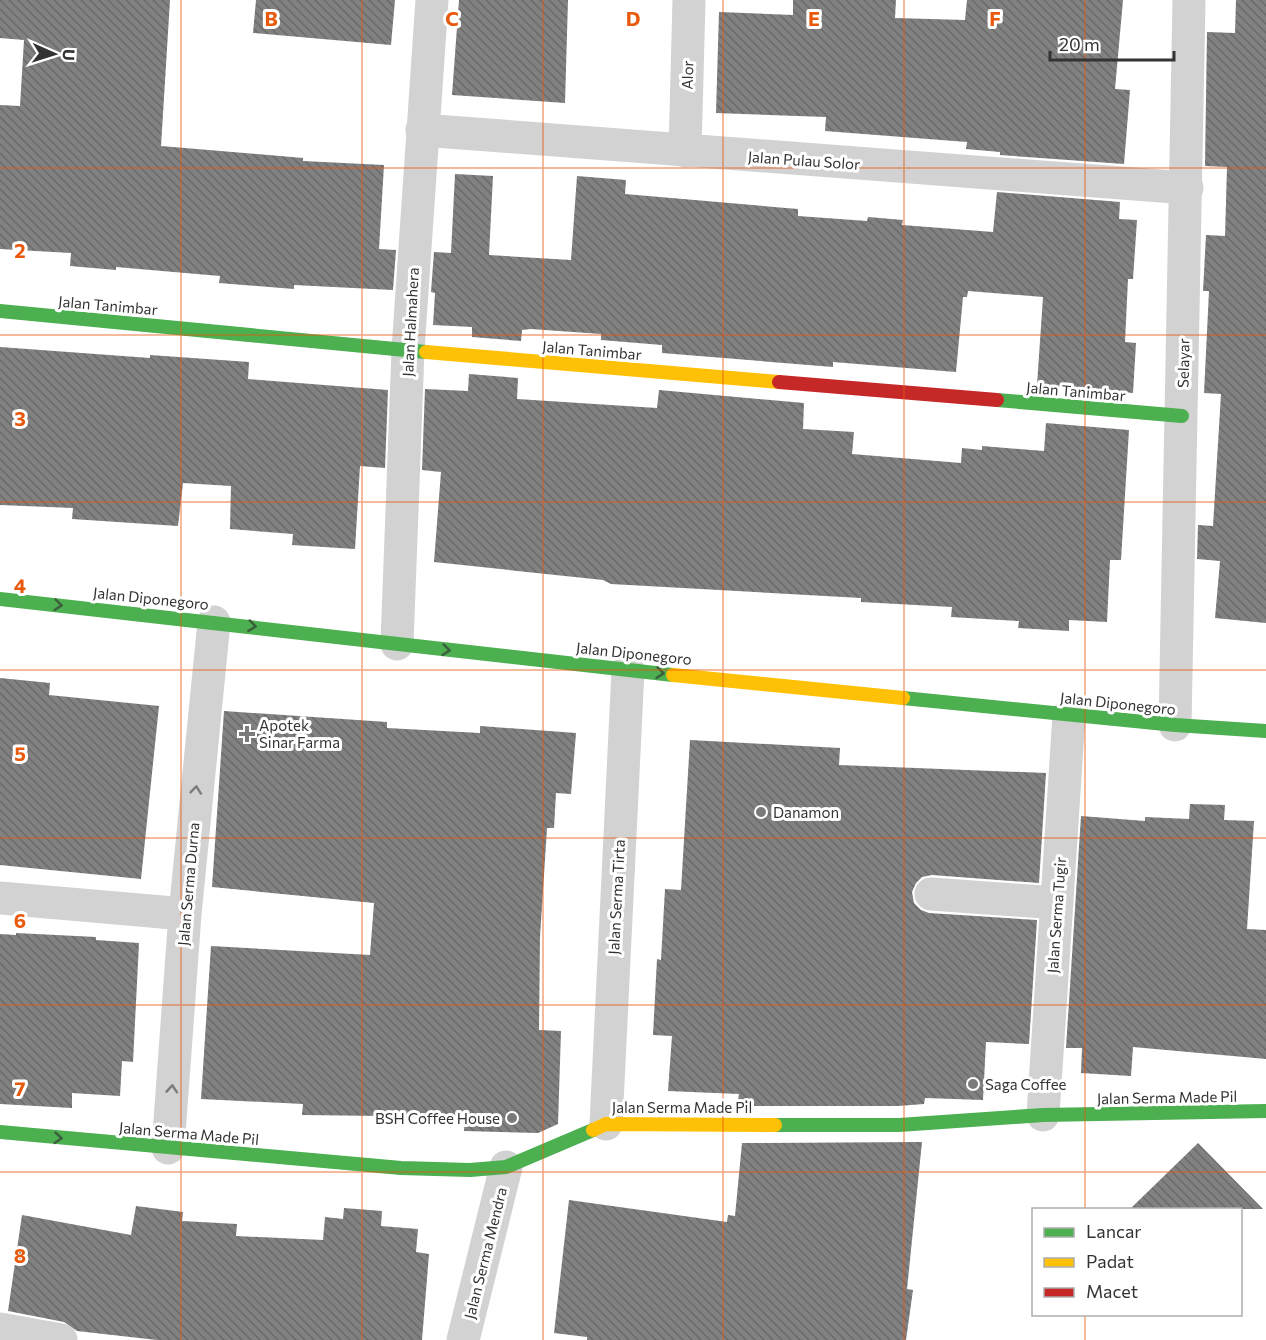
<svg xmlns="http://www.w3.org/2000/svg" width="1266" height="1340" font-family="Commissioner,sans-serif">
<style>
.building{fill:url(#building-back-hatch)}
.lines{fill:none;stroke-linecap:round;stroke-linejoin:round}
.street{stroke:#d2d2d2;stroke-width:33}
.fast{stroke:#4caf50;stroke-width:14}
.slow{stroke:#ffc107;stroke-width:14}
.jam{stroke:#c62828;stroke-width:14}
.oneway{stroke:#3c5e3d}
.oneway2{stroke:#7b7b7b}
.grid{fill:none;stroke:#e8590c;stroke-width:1.5;stroke-opacity:0.55}
.poi-dot{fill:#7a7a7a;stroke:#fff;stroke-width:2}
.labels{text-anchor:middle;dominant-baseline:central;stroke-width:6;stroke-linejoin:round;paint-order:stroke}
.street-label{font-size:15px;fill:#333;stroke:#fff}
.poi-label{font-size:15px;fill:#333;stroke:#fff;text-anchor:start}
.grid-label{font-size:20px;text-anchor:middle;font-weight:bold;fill:#e8590c;stroke:#fff;stroke-width:6;stroke-linejoin:round;paint-order:stroke}
</style>
<defs>
<pattern id="building-back-hatch" width="6" height="6" patternUnits="userSpaceOnUse" patternTransform="scale(1.5)"><rect width="6" height="6" fill="#818181"/><path d="M-1 5l2 2M0 0l6 6M5-1l2 2" fill="none" stroke="#6a6a6a"/></pattern>
</defs>
<rect width="100%" height="100%" fill="#fff"/>
<path class="building" d="M0,0H170L161,146L303,158V161L384,165L379,249L396,250L393,290L294,285V289L219,283L220,276L116,267V270L70,266L71,253L0,249V105L20,106L24,40L0,38Z
M256,0H395L391,45L253,33Z
M459,0H568L565,103L452,95Z
M793,0H896L895,18L965,20L967,0H1123L1115,89L1130,90L1124,164L1000,155V152L966,149L967,142L825,131L826,117L716,113L719,12L793,15Z
M1236,0H1266V623L1215,618L1220,561L1197,559L1198,525L1213,526L1221,394L1204,393L1209,291H1203L1206,235L1225,236L1227,167L1205,166L1207,32L1235,33Z
M455,174L493,176L489,255L571,260L577,176L626,180L625,194L798,209V216L867,221L868,217L903,220L902,225L993,232L997,192L1120,202L1119,219L1137,220L1133,279H1128L1125,342L1136,343L1133,393L1037,385L1043,297L968,291L967,297H963L956,372L833,362V367L662,353V345L601,340V334L531,329L522,330L521,341L472,337V327L433,325L435,293L431,292L434,252L451,253Z
M0,347L150,358V355L249,362L248,379L388,390L385,468L360,466L355,549L292,545L293,534L230,529L231,486L183,483L178,526L72,519L73,508L0,505Z
M469,374L518,378L517,399L657,408L659,390L804,403L803,429L854,432L852,454L961,463L962,448L982,450V446L1044,451L1046,423L1129,430L1121,560H1110L1107,622L1069,620V631L1018,628L1019,621L951,617L952,607L861,602V598L611,584L603,580L434,562L441,472L422,470L425,389L468,391Z
M0,678L50,683L49,695L159,706L141,879L0,865Z
M224,711L387,722V728L480,733V726L576,733L571,794L556,793L554,828H547L540,937L539,1030L561,1031L558,1124L538,1133L464,1131L465,1117L302,1115L303,1104L201,1099L211,946L370,955L374,903L212,887Z
M690,740L840,748L839,765L1046,773L1039,883L932,875L922,877L916,883L912,892L914,903L921,910L929,913L1037,920L1029,1044L986,1042L983,1100L925,1098L924,1104L898,1106H745V1102L738,1101L739,1094L668,1091L672,1036L653,1035L657,959L661,960L665,889L681,890Z
M1190,804L1225,805L1224,820L1254,821L1247,929L1266,930V1059L1133,1047L1131,1076L1081,1073L1082,1048H1066L1081,816L1145,821V817L1189,819Z
M16,933L96,937V940L139,943L133,1062L122,1061L120,1096L72,1093V1108L0,1104V934L16,935Z
M922,1142L907,1289L913,1290L906,1340H587V1337L554,1333L569,1200L727,1222L728,1215L735,1216L742,1143Z
M1198,1143L1263,1209H1130Z
M136,1206L183,1212L182,1221L237,1224L236,1236L323,1240L325,1217L343,1219L344,1208L382,1211L381,1226L418,1229L416,1252L429,1254L422,1340H157L77,1331L64,1322L8,1311L22,1215L131,1235Z"/>
<g class="lines">
<path class="street" d="M422,130L1187,188
M685,151L689,0
M397,644L408,350L432,0
M1175,725L1189,0
M931,894L1057,903
M0,898L185,914
M1043,1115L1069,715
M606,1124L628,670
M168,1148L185,914L214,622
M0,1329L61,1340
M463,1340L506,1167"/>
<path class="fast" d="M0,311L426,352
M997,400L1182,416
M0,599L673,675
M903,698L1175,725L1266,731
M775,1125H899L1043,1115L1266,1111
M0,1132L401,1168L470,1170L506,1167L593,1130"/>
<path class="slow" d="M426,352L779,382
M673,675L903,698
M593,1130L606,1124L775,1125"/>
<path class="jam" d="M779,382L997,400"/>
</g>
<defs><path id="oneway-chevron" d="M-2-3.5L2.5 0L-2 3.5" fill="none" stroke-width="1.6" stroke-linecap="round" stroke-linejoin="round" transform="scale(1.5)"/></defs>
<g class="oneway">
<use href="#oneway-chevron" transform="translate(58 605) rotate(6)"/>
<use href="#oneway-chevron" transform="translate(252 626) rotate(7)"/>
<use href="#oneway-chevron" transform="translate(446 650) rotate(6)"/>
<use href="#oneway-chevron" transform="translate(660 673) rotate(6)"/>
<use href="#oneway-chevron" transform="translate(58 1138) rotate(5)"/>
</g>
<g class="oneway2">
<use href="#oneway-chevron" transform="translate(196 790) rotate(-84)"/>
<use href="#oneway-chevron" transform="translate(172 1089) rotate(-86)"/>
</g>
<path class="grid" d="M181,0V1340M362,0V1340M543,0V1340M723,0V1340M904,0V1340M1085,0V1210M0,168H1266M0,335H1266M0,502H1266M0,670H1266M0,838H1266M0,1005H1266M0,1172H1266M1085,1314V1340"/>
<g class="poi-dot">
<path d="M244 725h6v6h6v6h-6v6h-6v-6h-6v-6h6z"/>
<circle cx="761" cy="812" r="6"/>
<circle cx="973" cy="1084" r="6"/>
<circle cx="512" cy="1118" r="6"/>
</g>
<g class="labels">
<g class="street-label">
<text transform="translate(687 75) rotate(-88)">Alor</text>
<text transform="translate(804 160) rotate(4)">Jalan Pulau Solor</text>
<text transform="translate(108 305) rotate(5)">Jalan Tanimbar</text>
<text transform="translate(410 322) rotate(-87)">Jalan Halmahera</text>
<text transform="translate(592 350) rotate(5)">Jalan Tanimbar</text>
<text transform="translate(1183 363) rotate(-89)">Selayar</text>
<text transform="translate(1076 391) rotate(5)">Jalan Tanimbar</text>
<text transform="translate(151 598) rotate(6)">Jalan Diponegoro</text>
<text transform="translate(634 653) rotate(6)">Jalan Diponegoro</text>
<text transform="translate(1118 703) rotate(6)">Jalan Diponegoro</text>
<text transform="translate(188 884) rotate(-85)">Jalan Serma Durna</text>
<text transform="translate(616 897) rotate(-87)">Jalan Serma Tirta</text>
<text transform="translate(1056 915) rotate(-86)">Jalan Serma Tugir</text>
<text transform="translate(1167 1097) rotate(-1)">Jalan Serma Made Pil</text>
<text x="682" y="1107">Jalan Serma Made Pil</text>
<text transform="translate(189 1133) rotate(5)">Jalan Serma Made Pil</text>
<text transform="translate(485 1253) rotate(-76)">Jalan Serma Mendra</text>
</g>
<g class="poi-label">
<text x="259" y="725">Apotek<tspan x="259" dy="17">Sinar Farma</tspan></text>
<text x="773" y="812">Danamon</text>
<text x="985" y="1084">Saga Coffee</text>
<text x="500" y="1118" text-anchor="end">BSH Coffee House</text>
</g>
</g>
<g class="grid-label">
<text x="271" y="26">B</text>
<text x="452" y="26">C</text>
<text x="633" y="26">D</text>
<text x="814" y="26">E</text>
<text x="995" y="26">F</text>
<text x="20" y="258">2</text>
<text x="20" y="426">3</text>
<text x="20" y="593">4</text>
<text x="20" y="761">5</text>
<text x="20" y="928">6</text>
<text x="20" y="1096">7</text>
<text x="20" y="1263">8</text>
</g>
<rect x="1032" y="1208" width="210" height="108" fill="#ffffff" stroke="#adadad" stroke-width="1.5"/>
<rect x="1044" y="1228" width="30" height="9" fill="#4caf50" stroke="#adadad" stroke-width="1.5"/>
<text x="1086" y="1238" font-size="18" fill="#333333">Lancar</text>
<rect x="1044" y="1258" width="30" height="9" fill="#ffc107" stroke="#adadad" stroke-width="1.5"/>
<text x="1086" y="1268" font-size="18" fill="#333333">Padat</text>
<rect x="1044" y="1288" width="30" height="9" fill="#c62828" stroke="#adadad" stroke-width="1.5"/>
<text x="1086" y="1298" font-size="18" fill="#333333">Macet</text>
<g transform="translate(54 54) rotate(93)" stroke="#ffffff" stroke-width="4.5" paint-order="stroke">
<path d="M0-4.5L10 22L0 15L-10 22Z" fill="#333333"/>
<text y="-9" font-size="16" font-weight="bold" text-anchor="middle" fill="#333333">U</text>
</g>
<path d="M1050 51v9h124v-9" fill="none" stroke="#333333" stroke-width="3"/>
<text x="1059" y="51" font-size="18" fill="#333333" stroke="#ffffff" stroke-width="4.5" paint-order="stroke">20 m</text>
</svg>
